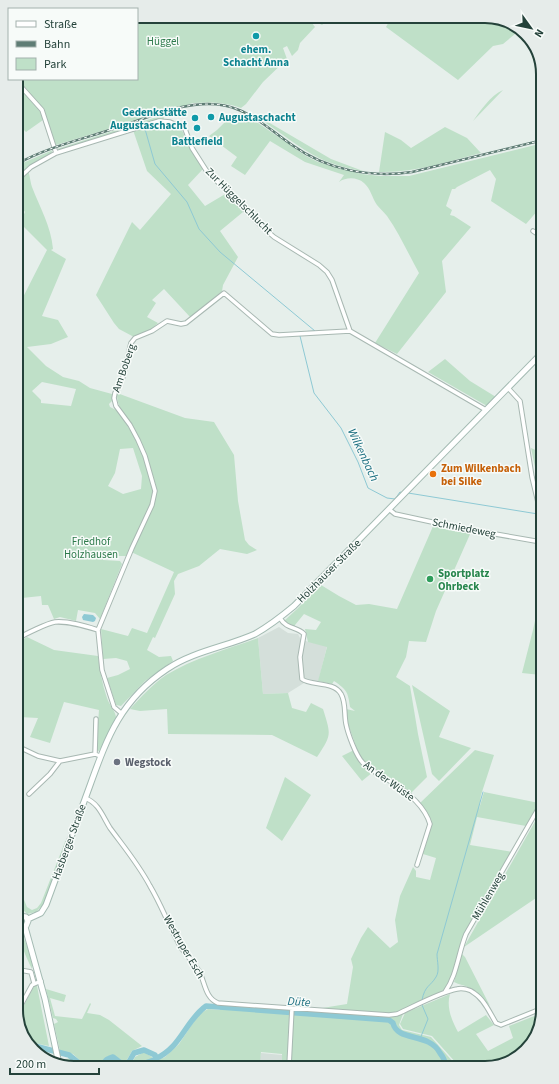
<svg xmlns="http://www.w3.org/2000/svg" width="559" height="1084" font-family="'Source Sans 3',sans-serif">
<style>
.built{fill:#d4dfda}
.green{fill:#bfe0c8;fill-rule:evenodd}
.water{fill:#8ec9d4}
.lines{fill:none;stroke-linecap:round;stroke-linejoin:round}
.stream{stroke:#8ec9d4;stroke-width:1}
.river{stroke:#8ec9d4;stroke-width:5.5}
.street-casing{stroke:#a8b8b2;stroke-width:5.5}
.secondary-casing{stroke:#a4bbb3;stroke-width:7}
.street{stroke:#fff;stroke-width:3.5}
.secondary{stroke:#fff;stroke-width:5}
.rail-casing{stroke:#5f7d75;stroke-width:2.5}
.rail{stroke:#f7fbf9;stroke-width:1;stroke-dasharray:3;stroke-linecap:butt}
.culture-dot{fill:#0f9aa8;stroke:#f7fbf9;stroke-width:1.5}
.food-dot{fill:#e8710a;stroke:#f7fbf9;stroke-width:1.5}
.leisure-dot{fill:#2e9e5b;stroke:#f7fbf9;stroke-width:1.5}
.worship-dot{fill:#6b7280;stroke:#f7fbf9;stroke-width:1.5}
.labels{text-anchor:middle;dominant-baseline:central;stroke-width:3;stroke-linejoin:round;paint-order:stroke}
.park-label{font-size:11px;fill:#2d7a4b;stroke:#f7fbf9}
.culture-label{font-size:11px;font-weight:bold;fill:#0d838f;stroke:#f7fbf9}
.street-label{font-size:11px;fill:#24423a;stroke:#f7fbf9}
.food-label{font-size:11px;font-weight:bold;fill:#c56008;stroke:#f7fbf9;text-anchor:start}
.leisure-label{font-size:11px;font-weight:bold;fill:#27864d;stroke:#f7fbf9;text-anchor:start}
.worship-label{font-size:11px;font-weight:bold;fill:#5b616d;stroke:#f7fbf9;text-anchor:start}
.water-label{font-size:12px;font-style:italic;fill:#1c6f80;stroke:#f7fbf9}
.rim{fill:none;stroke:#24423a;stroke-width:2}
</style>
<rect width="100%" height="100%" fill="#e6efeb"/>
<path class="built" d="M279,627L288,633L298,634L301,640L327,646L318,683H304L288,693L263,694L258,638Z
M261,1053L282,1055V1066H258Z"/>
<path class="green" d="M137,16H332L322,25L315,21L312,23L315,27L300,43L298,50L292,56L287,46L283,48L287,59L263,82L246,104L241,108C224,102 210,102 193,103L56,145L52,135L48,136L43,120L26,132L24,130L16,135V79H137Z
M392,16H461L460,18L462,16C474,16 492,12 499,23L505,22L521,29L503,44L493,46L458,80L386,27Z
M503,90L473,121C481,110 490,96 503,90Z
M240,113L258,123L306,156L318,162L361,174L381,176H409L539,144V209L526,224L491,201L496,179L490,170L457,187L455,189H452L446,206L452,210L450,215L454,216L471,227L442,261L446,292L397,354L375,343L419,273C409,255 399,233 387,216C384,212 380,209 377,205C372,198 371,189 364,183C357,177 346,177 339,182L344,175L305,162L270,141L245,175L231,166L237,157L209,136L217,130L226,121Z
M163,115L164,119H159L61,150L57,149Z
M263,121L268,122L331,159L363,171L364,172C349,168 333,165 319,158C299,148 281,133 263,121Z
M163,122L179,127L182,130L188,144L203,169L188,185L205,206L227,193L243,212L220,231L238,257L223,285L222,291L191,318L164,289L152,300L156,303L147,317L158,323L151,330L134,337L119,329L114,323L96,295L132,222L140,230L171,194L147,171L133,130Z
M445,127L467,138L481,153C447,162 414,173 379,172L385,132L401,140L411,148Z
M53,150C50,157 34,161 27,168C30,174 30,181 32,187C40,208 51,226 53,249L51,250L66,259L42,316L58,320L68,337L51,344L27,347L46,366L63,377L79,381L90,388L112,394L113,400L109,404L110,407L118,411L137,441L144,457L152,485L156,486C151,470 146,453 139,438C132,423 116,410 117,393L185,418L214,422L234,455L238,501L245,540L249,545L257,550L247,554L220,549L199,566L178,574L174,581L175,594L155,638L153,637L147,650L159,657L171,656L173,661L145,681L121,706L116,705L107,678L118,675L130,669L127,661L116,658L103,659L101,629L128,636L132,628L147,633L174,572L129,551L126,556H103V560L120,561L122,564L100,619L95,613L78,610L76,621L60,617L54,619L48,605H42L41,596L22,598V606H18L17,309L47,250L20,223L25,212L20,205L17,203V161L18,165ZM42,382L76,389L71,406L41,403V400L32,391ZM133,448L142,476L141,489L123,494L108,486L115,473L120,449Z
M445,359L470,381L496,397L487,406L428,372Z
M531,448L540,452L541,496Z
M434,524L471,532L436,611L426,642L409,641L406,657L396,677L410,686L418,734L427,777L410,794L363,762L357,749L348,724L346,709L355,711L350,707C348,692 347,690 334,681L332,684L318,681L327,647L308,642L305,629L316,630L321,622L304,614L295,625V627L290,625L284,621L297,609L321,585L339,596L356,605L369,604L397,609Z
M540,598H541V675L522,673L533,630Z
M27,637L54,650L98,656C100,670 102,684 107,698C109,705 116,711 116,718L99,751L96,750L99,710L64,702L50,743L30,737L38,718L19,717V642Z
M258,638L263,694L288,693L292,708L306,712L311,703L323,709C331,735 332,734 317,757L272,735L168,734L167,709L140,711L130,709C141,697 152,685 166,675C194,658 228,649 258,638Z
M412,685L450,711L439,737L471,748L439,781L432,774Z
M354,750L360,762L373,772L362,781L342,756Z
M475,750L494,755L481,795L479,809L484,792L539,803L526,826L477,817L470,845L513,852L466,934L455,972L444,993L404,1011L399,1025L402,1030L431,1037L455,1064L282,1066V1054L261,1052L260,1063H258V1066L130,1067L135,1057L144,1052L152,1057L153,1062L165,1057L179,1044L199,1014L208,1009L220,1010L221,1002L316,1009L347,1004L353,967L351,959L361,938L368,927L390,948L398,942L395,920L400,896L413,867L416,871V877L430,880L436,858L423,854L432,823L420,803Z
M285,777L311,795L282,841L266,828Z
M542,809V894L464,947Z
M69,837L45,903L36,912L27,914C20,908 20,899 20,890L27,907L32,910L37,908L41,903L65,842Z
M20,932L22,934C26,944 33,957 32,969C26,957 20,944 20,932Z
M462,954L465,957L490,1006C484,999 477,992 470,988C465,985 459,985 454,982Z
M34,986H37L49,1046L29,1042L20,1032V1013Z
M46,989L66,995L64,1002L50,998L55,1016L82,1019L90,1003L91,1004L87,1013L100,1015L109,1020L142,1046L132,1051L125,1063C114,1054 105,1051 100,1068H88L73,1054L60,1051L54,1024L58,1022L56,1019L53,1018Z
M450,994C446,1007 452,1021 458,1032L486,1015L494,1025L476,1034L488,1051L513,1038L509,1026L542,1013L533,1042L507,1064H471V1061L457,1064L432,1036L403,1029L400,1024L405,1013Z
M36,1051L51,1054L52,1062L42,1058Z
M70,1058L81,1068H71L63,1065V1060Z
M115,1059L123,1067L105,1068L106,1063Z"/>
<path class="water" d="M84,614L93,615L96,618L95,621L93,622L83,620L82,617Z"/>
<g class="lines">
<path class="stream" d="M145,129L155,164L187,202L199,229L220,252L315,331L299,332
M300,336L314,393L341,428L358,462L368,488L387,498L395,499L400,492L403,493
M408,493L538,514
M422,1000C425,985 430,987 436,977C440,971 437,961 437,954L483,792
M420,1039L428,1019L422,1005"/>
<path class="river" d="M31,1045L69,1055L85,1068
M155,1059C181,1048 185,1021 206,1006L389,1020L393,1023C397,1042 429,1032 440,1053C443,1057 445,1060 445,1064
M102,1068C104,1061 106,1059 113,1057L126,1067L134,1053L144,1050L155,1055L156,1057L154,1060L145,1063V1067"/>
<defs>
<path id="street" d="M16,81L42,110L56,153
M17,180L31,167L56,153L159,121L170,122L185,129L192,148L206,170L259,224L274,237L319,265L327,272L332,280L350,331L486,410
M533,231L539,235
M508,388L520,401L532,477L541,515
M390,510L395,514L455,527L541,542
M280,618C287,630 297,626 304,634L300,657L302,679C310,686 334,681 341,694C346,702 344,714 346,724C348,734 356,756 363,763C370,770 380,775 388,780C405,790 424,804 430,824L417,865
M19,638C25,634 48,623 55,622C69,621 85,626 98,630
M121,713L114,707L102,670L98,630L132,548L152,505L155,491L145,456L138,440L130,425L116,406L114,398L115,393L123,377L131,343L135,338L152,331L167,321L181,324L186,323L224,293L272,334L279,335L350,331
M19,747L38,756L60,761L95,754L100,756
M95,754L96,719
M29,794L50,774L60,761
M85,798C99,803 103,817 110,828C124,847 139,865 150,886C162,906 170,929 182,949C187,956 194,963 199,971C205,982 205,998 218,1003L389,1015L397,1014C413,1007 440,992 457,989C462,988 470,989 474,993C484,999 490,1013 496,1023L501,1025L543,1008
M20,970L31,972L34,983
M445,992C457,975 458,954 466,934L542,802
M20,1007L32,985L41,981
M289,1066L292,1008"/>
<path id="secondary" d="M20,916L26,917L28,921L26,926L20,927
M28,919L41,913L46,905C59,869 72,834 85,799C105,745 116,703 167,669C194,651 226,647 255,634C269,626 282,616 294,606L540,355
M25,927L45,999L59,1064"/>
</defs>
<use href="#street" class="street-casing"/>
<use href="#secondary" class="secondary-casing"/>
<use href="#street" class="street"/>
<use href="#secondary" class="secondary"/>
<defs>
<path id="rail" d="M17,164C47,147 83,139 116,128C141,120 168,108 194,105C209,103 225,104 239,110C259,118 274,133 292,145C327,170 370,178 412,172L539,141"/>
</defs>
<use href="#rail" class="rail-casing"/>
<use href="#rail" class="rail"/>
</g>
<g class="culture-dot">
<circle cx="256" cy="36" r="4"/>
<circle cx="211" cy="117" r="4"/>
<circle cx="195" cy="118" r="4"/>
<circle cx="197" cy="128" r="4"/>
</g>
<circle class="food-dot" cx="433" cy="474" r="4"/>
<circle class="leisure-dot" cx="430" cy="579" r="4"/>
<circle class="worship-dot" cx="117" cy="762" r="4"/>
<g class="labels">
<g class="park-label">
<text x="163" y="41">Hüggel</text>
<text x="91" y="541">Friedhof<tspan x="91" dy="13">Holzhausen</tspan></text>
</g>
<g class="culture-label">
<text x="256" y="49">ehem.<tspan x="256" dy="13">Schacht Anna</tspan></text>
<text x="187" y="112" text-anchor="end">Gedenkstätte<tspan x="187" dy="13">Augustaschacht</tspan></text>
<text x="219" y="117" text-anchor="start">Augustaschacht</text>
<text x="197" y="141">Battlefield</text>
</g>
<g class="street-label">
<text transform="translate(239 201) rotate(45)">Zur Hüggelschlucht</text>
<text transform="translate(124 368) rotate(-71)">Am Boberg</text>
<text transform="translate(464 528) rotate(11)">Schmiedeweg</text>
<text transform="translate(329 571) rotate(-45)">Holzhauser Straße</text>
<text transform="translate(389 781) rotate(36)">An der Wüste</text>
<text transform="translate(69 842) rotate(-70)">Hasberger Straße</text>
<text transform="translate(488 896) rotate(-60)">Mühlenweg</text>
<text transform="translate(184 947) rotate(60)">Westruper Esch</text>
</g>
<g class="food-label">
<text x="441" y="468">Zum Wilkenbach<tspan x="441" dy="13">bei Silke</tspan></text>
</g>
<g class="leisure-label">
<text x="438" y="573">Sportplatz<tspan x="438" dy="13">Ohrbeck</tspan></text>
</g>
<g class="worship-label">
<text x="125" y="762">Wegstock</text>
</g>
<g class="water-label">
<text transform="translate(363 455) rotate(65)">Wilkenbach</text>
<text transform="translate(299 1002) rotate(4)">Düte</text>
</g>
</g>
<path d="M0 0H559V1084H0ZM74 23H485A51 51 0 0 1 536 74V1010A51 51 0 0 1 485 1061H74A51 51 0 0 1 23 1010V74A51 51 0 0 1 74 23Z" fill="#e6ecea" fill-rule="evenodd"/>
<path class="rim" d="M74 23H485A51 51 0 0 1 536 74V1010A51 51 0 0 1 485 1061H74A51 51 0 0 1 23 1010V74A51 51 0 0 1 74 23Z"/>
<rect x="8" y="8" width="130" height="72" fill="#f7fbf9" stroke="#a3b1ad"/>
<rect x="16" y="21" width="20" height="6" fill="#ffffff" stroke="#a3b1ad"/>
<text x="44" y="28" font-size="12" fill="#24423a">Straße</text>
<rect x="16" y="41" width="20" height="6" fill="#5f7d75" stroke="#a3b1ad"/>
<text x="44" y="48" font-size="12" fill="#24423a">Bahn</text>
<rect x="16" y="58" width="20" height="12" fill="#bfe0c8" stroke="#a3b1ad"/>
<text x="44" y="68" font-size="12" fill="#24423a">Park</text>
<g transform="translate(531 28) rotate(123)" stroke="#f7fbf9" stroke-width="3" paint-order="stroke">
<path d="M0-3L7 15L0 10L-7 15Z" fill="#24423a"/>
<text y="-6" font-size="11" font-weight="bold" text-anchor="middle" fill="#24423a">N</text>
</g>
<path d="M10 1068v6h89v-6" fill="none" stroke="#24423a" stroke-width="2"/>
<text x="16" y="1068" font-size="12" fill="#24423a" stroke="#f7fbf9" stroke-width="3" paint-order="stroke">200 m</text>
</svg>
